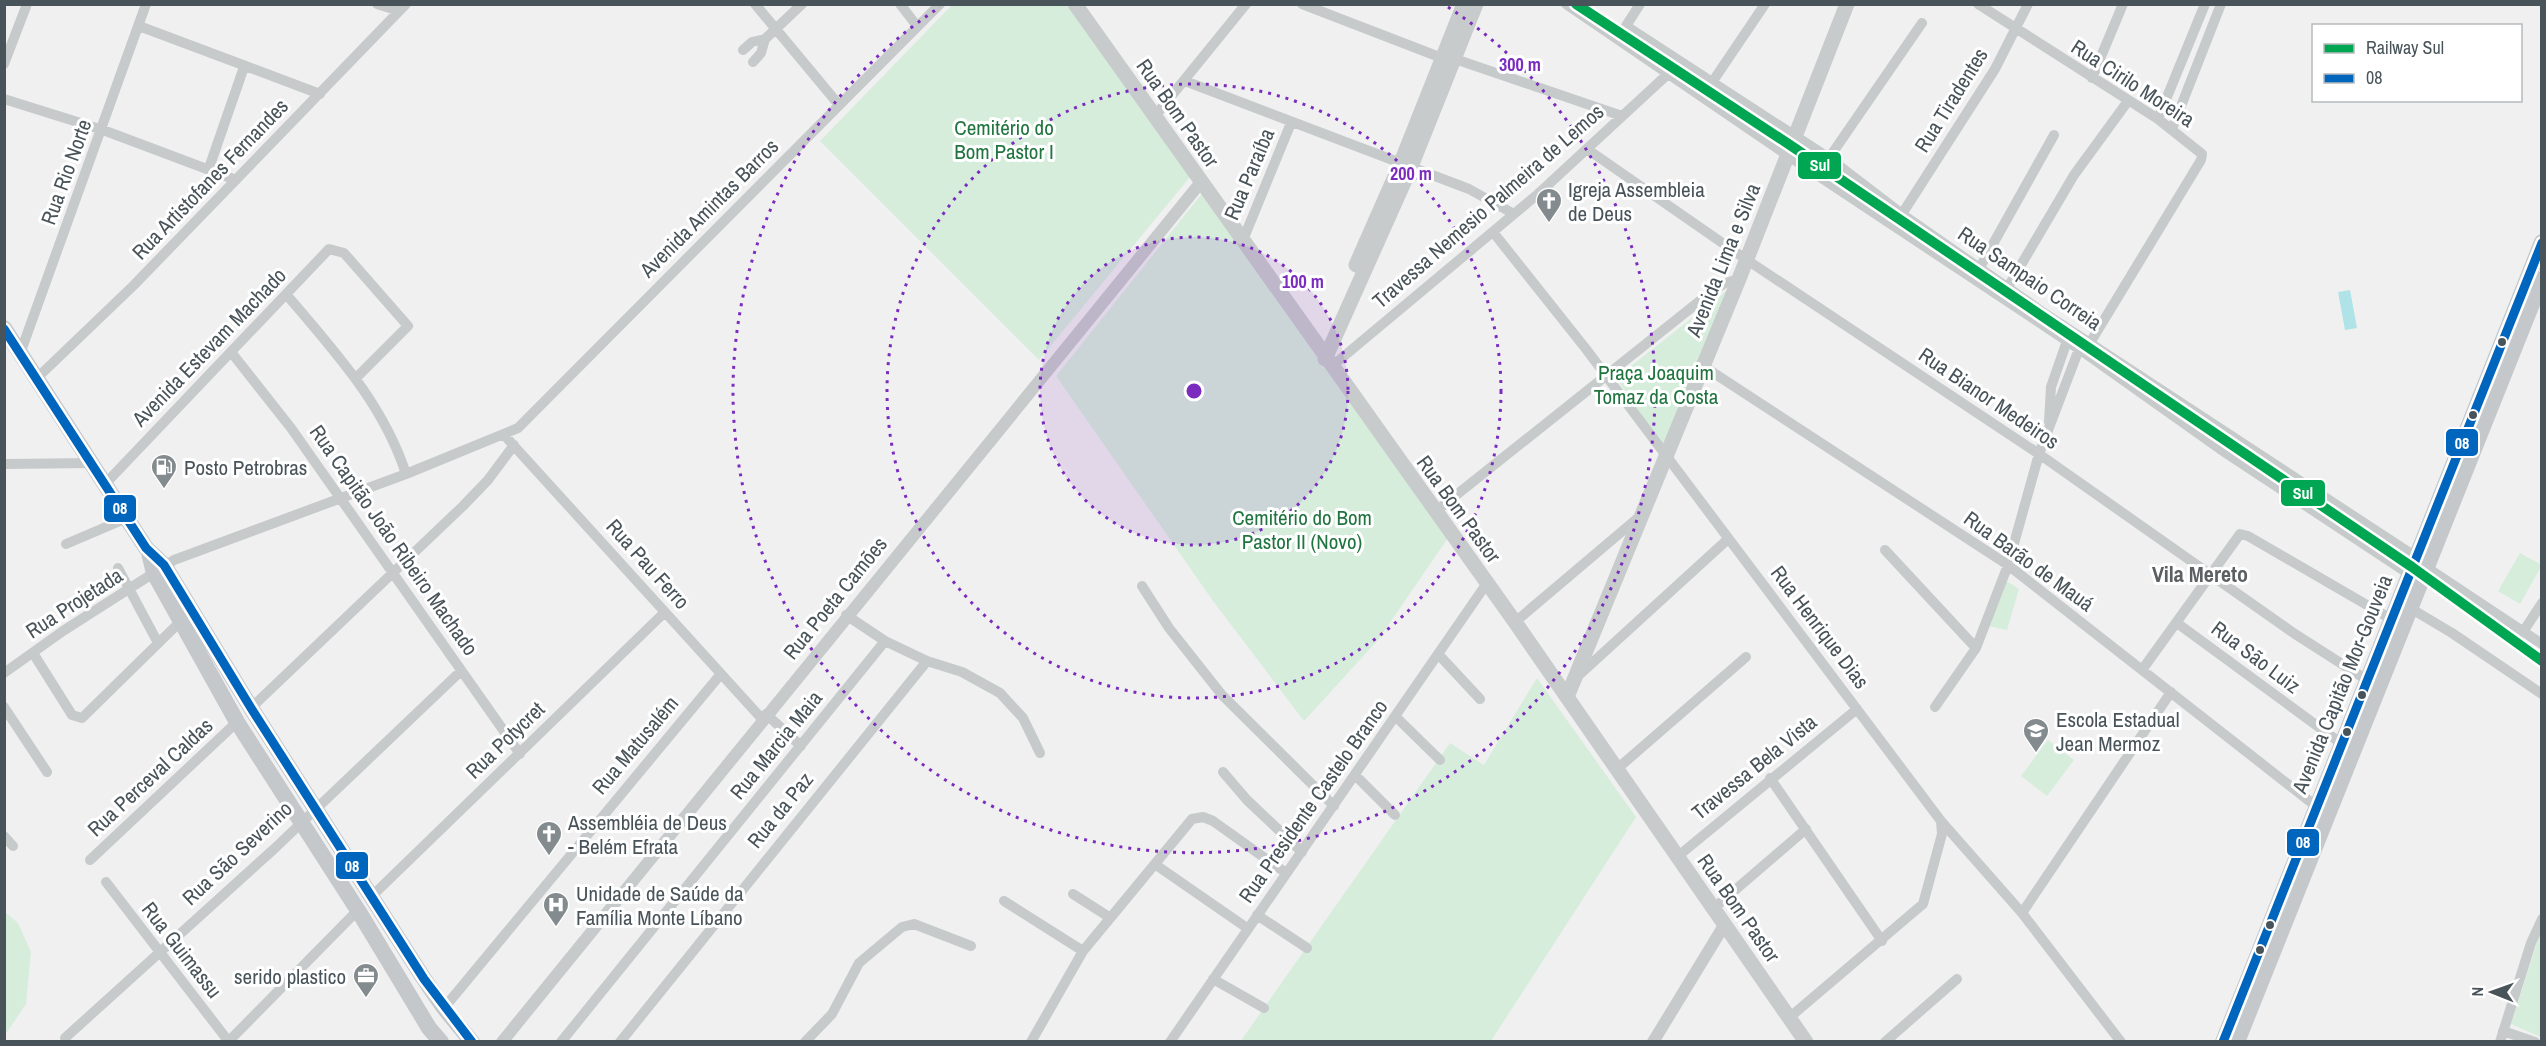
<svg xmlns="http://www.w3.org/2000/svg" width="2546" height="1046" font-family="'Archivo Narrow',sans-serif">
<style>
.green{fill:#d6eddc}
.water{fill:#afe3e7}
.lines{fill:none;stroke-linecap:round;stroke-linejoin:round}
.minor{stroke:#c7cacb;stroke-width:10}
.tertiary{stroke:#c7cacb;stroke-width:12}
.secondary{stroke:#c8cbcc;stroke-width:15}
.primary{stroke:#c5c8cb;stroke-width:16}
.bus-1-casing{stroke:#fff;stroke-width:14}
.bus-1{stroke:#0065bd;stroke-width:9}
.rail-1-casing{stroke:#fff;stroke-width:15}
.rail-1{stroke:#00a651;stroke-width:10}
.ring{fill:none;stroke:#7b2cbf;stroke-width:3;stroke-dasharray:3 6}
.bus-dot{fill:#49545a;stroke:#fff;stroke-width:2}
.labels{text-anchor:middle;dominant-baseline:central;stroke-width:6;stroke-linejoin:round;paint-order:stroke}
.street-label{font-size:21px;fill:#49545a;stroke:#fff}
.park-label{font-size:21px;fill:#20743f;stroke:#fff}
.poi-label{font-size:21px;fill:#49545a;stroke:#fff;text-anchor:start}
.neighbourhood-label{font-size:22px;font-weight:bold;fill:#5c6063;stroke:#fff}
.centre{fill:#7b2cbf;stroke:#fff;stroke-width:3}
.ring-label{font-size:18px;text-anchor:middle;font-weight:bold;fill:#7b2cbf;stroke:#fff;stroke-width:6;stroke-linejoin:round;paint-order:stroke}
.line-badge{stroke:#fff;stroke-width:2}
.badge-label{font-size:16px;text-anchor:middle;font-weight:bold;fill:#fff}
</style>
<rect width="100%" height="100%" fill="#f0f0f0"/>
<path class="green" d="M952,5H1071L1190,177L1039,360L820,141Z
M1204,191L1448,538L1378,640L1304,721L1213,601L1056,376Z
M1726,291L1663,447L1616,378Z
M2520,553L2542,565L2520,604L2498,591Z
M2005,580L2019,589L2007,630L1988,626Z
M1537,678L1636,817L1491,1041L1240,1042L1450,743L1484,765Z
M2048,740L2074,760L2047,796L2021,776Z
M5,912L18,923L31,952L26,1004L5,1035Z
M2541,930V1037L2511,1024Z"/>
<path class="water" d="M2350,290L2357,328L2345,330L2338,292Z"/>
<g class="lines">
<path class="minor" d="M377,4L399,11
M755,4L839,105
M900,4L917,26
M1302,4L1442,58L1455,59L1622,116
M1566,4L1787,155L2079,349L2220,449L2409,574
M1640,4L1626,26L1829,158L1902,214L2047,315L2416,557
M1978,4L2158,119L2202,154L2201,160L2090,343
M139,26L320,94
M743,50L752,42L765,39
M753,62L761,53L765,39L802,4
M4,64L27,4
M2092,78L2123,4
M1185,81L1469,189L1514,214
M1713,81L1765,4
M4,99L103,130L236,180
M1155,116L1246,4
M2158,119L2205,4
M2172,129L2221,4
M1587,149L1747,260L2039,454L2295,634L2367,680
M1829,158L1922,23
M209,168L244,67
M1902,214L1995,69L2028,4
M1493,232L1586,349L1941,821L2022,913L2121,1042
M1243,240L1291,123
M1979,269L2054,135
M2008,287L2074,175L2128,101
M286,294C334,351 383,403 406,474
M21,351L146,4
M231,352L291,428L520,754
M1703,366L2008,565L2317,807
M1331,367L1538,194L1669,73
M38,377L133,286L406,4
M2049,422L2051,387L2067,341
M505,436L762,719
M4,464L93,463
M106,483L329,249L344,253L408,326L356,378
M1435,512L1711,292L1725,283L1739,279
M66,544L127,518
M1885,550L1976,648
M2426,567L2542,644
M118,568L158,643
M1142,586L1169,628L1222,695L1334,806
M2410,608L2452,633L2542,694
M846,615L885,641L927,661L962,672L1000,693L1023,718L1040,753
M1515,622L1639,517
M2177,623L2342,744
M2523,632L2542,603
M33,653L72,715L82,718L184,618
M1439,655L1480,699
M2142,670L2240,534L2248,536L2391,619
M4,673L63,631L174,560L406,474L518,428L940,4
M1579,675L1727,540
M4,707L47,772
M1935,707L1976,648L2008,565L2039,454L2079,349
M251,708L463,506L488,480L514,445
M766,714L801,746
M1396,717L1440,760
M1617,769L1746,657
M1223,772L1247,800L1302,852
M1355,775L1395,815
M1770,778L1882,941
M4,836L13,846
M1677,857L1857,709
M90,860L237,722
M1156,865L1247,928
M106,882L229,1042
M1073,894L1109,917
M372,896L665,612
M1004,901L1083,951
M1713,909L1806,829
M2022,913L2171,692
M1257,915L1307,948
M1213,979L1264,1008
M444,1008L720,675
M1790,1017L1923,904L1942,834L1941,821
M2503,1031L2535,1042
M65,1038L274,849L461,671
M228,1042L358,910
M561,1042L885,641
M620,1042L927,661
M805,1042L832,1014L859,963L902,927L914,924L971,946
M1031,1042L1083,951L1192,819L1203,817L1213,821L1286,873
M1170,1042L1487,583
M1885,1042L1957,979
M2500,1042L2531,943L2542,919"/>
<path class="tertiary" d="M502,1042L1201,182
M1653,1042L1725,924"/>
<path class="secondary" d="M1075,4L1515,622L1806,1042
M1356,265L1400,165L1464,4
M1325,359L1410,169L1476,4
M1567,697L1739,279L1847,4"/>
<path class="primary" d="M4,328L146,548L164,565L251,708L424,979L444,1008L472,1042
M149,553L154,573L237,722L359,912L429,1028L441,1042
M2223,1042L2542,242
M2237,1042L2542,279"/>
<defs>
<path id="bus-1" d="M4,329L146,548L164,565L251,708L424,979L472,1042
M2223,1042L2542,243"/>
</defs>
<use href="#bus-1" class="bus-1-casing"/>
<use href="#bus-1" class="bus-1"/>
<defs>
<path id="rail-1" d="M1576,4L1790,145L2412,567L2542,661"/>
</defs>
<use href="#rail-1" class="rail-1-casing"/>
<use href="#rail-1" class="rail-1"/>
</g>
<circle cx="1194" cy="391" r="154" fill="#7b2cbf" fill-opacity=".12"/>
<g class="ring">
<circle cx="1194" cy="391" r="154"/>
<circle cx="1194" cy="391" r="307"/>
<path d="M1448 7A461 461 0 1 1 940 7"/>
</g>
<defs>
<symbol id="church-pin" viewBox="-11 -11 22 30"><path d="M0 17L-7.5 6A9.5 9.5 0 1 1 7.5 6Z" fill="#838b8e" stroke="#fff"/><path d="M-1.2-6h2.4v3.5h3.3v2.4h-3.3V6h-2.4V-.1h-3.3v-2.4h3.3Z" fill="#fff"/></symbol>
<symbol id="fuel-pin" viewBox="-11 -11 22 30"><path d="M0 17L-7.5 6A9.5 9.5 0 1 1 7.5 6Z" fill="#838b8e" stroke="#fff"/><path d="M-5.5-6h7V0h2V4h1.3V-2.5L3-4.5l.8-.8L6-3V5H2.5V1h-1V6h-7ZM-4.2-4.7v3.2H.2V-4.7Z" fill="#fff"/></symbol>
<symbol id="school-pin" viewBox="-11 -11 22 30"><path d="M0 17L-7.5 6A9.5 9.5 0 1 1 7.5 6Z" fill="#838b8e" stroke="#fff"/><path d="M0-5L7-2L0 1L-7-2ZM-4 1L0 2.5L4 1V4Q0 6-4 4Z" fill="#fff"/></symbol>
<symbol id="hospital-pin" viewBox="-11 -11 22 30"><path d="M0 17L-7.5 6A9.5 9.5 0 1 1 7.5 6Z" fill="#838b8e" stroke="#fff"/><path d="M-5-5h3v3.5h4V-5h3V5h-3V1.5h-4V5h-3Z" fill="#fff"/></symbol>
<symbol id="office-pin" viewBox="-11 -11 22 30"><path d="M0 17L-7.5 6A9.5 9.5 0 1 1 7.5 6Z" fill="#838b8e" stroke="#fff"/><path d="M-6-3h4V-5.5h4V-3h4V5H-6ZM-1-4.5V-3h2v-1.5ZM-6 0V1H6V0Z" fill="#fff"/></symbol>
</defs>
<g fill-rule="evenodd">
<use href="#church-pin" x="1534" y="186" width="30" height="40"/>
<use href="#fuel-pin" x="149" y="452" width="30" height="40"/>
<use href="#school-pin" x="2021" y="716" width="30" height="40"/>
<use href="#church-pin" x="534" y="819" width="30" height="40"/>
<use href="#hospital-pin" x="541" y="890" width="30" height="40"/>
<use href="#office-pin" x="351" y="961" width="30" height="40"/>
</g>
<g class="bus-dot">
<circle cx="2502" cy="342" r="5"/>
<circle cx="2473" cy="415" r="5"/>
<circle cx="2362" cy="695" r="5"/>
<circle cx="2347" cy="732" r="5"/>
<circle cx="2270" cy="925" r="5"/>
<circle cx="2260" cy="950" r="5"/>
</g>
<g class="labels">
<g class="street-label">
<text transform="translate(2133 83) rotate(33)">Rua Cirilo Moreira</text>
<text transform="translate(1951 100) rotate(-58)">Rua Tiradentes</text>
<text transform="translate(1178 113) rotate(55)">Rua Bom Pastor</text>
<text transform="translate(66 172) rotate(-70)">Rua Rio Norte</text>
<text transform="translate(1249 174) rotate(-67)">Rua Paraíba</text>
<text transform="translate(210 179) rotate(-46)">Rua Artistofanes Fernandes</text>
<text transform="translate(1488 206) rotate(-41)">Travessa Nemesio Palmeira de Lemos</text>
<text transform="translate(709 208) rotate(-45)">Avenida Amintas Barros</text>
<text transform="translate(1723 260) rotate(-68)">Avenida Lima e Silva</text>
<text transform="translate(2030 278) rotate(34)">Rua Sampaio Correia</text>
<text transform="translate(209 347) rotate(-46)">Avenida Estevam Machado</text>
<text transform="translate(1989 398) rotate(34)">Rua Bianor Medeiros</text>
<text transform="translate(1459 509) rotate(54)">Rua Bom Pastor</text>
<text transform="translate(394 540) rotate(55)">Rua Capitão João Ribeiro Machado</text>
<text transform="translate(2029 561) rotate(36)">Rua Barão de Mauá</text>
<text transform="translate(648 564) rotate(48)">Rua Pau Ferro</text>
<text transform="translate(835 598) rotate(-51)">Rua Poeta Camões</text>
<text transform="translate(74 603) rotate(-33)">Rua Projetada</text>
<text transform="translate(1820 627) rotate(53)">Rua Henrique Dias</text>
<text transform="translate(2256 657) rotate(37)">Rua São Luiz</text>
<text transform="translate(2342 684) rotate(-68)">Avenida Capitão Mor-Gouveia</text>
<text transform="translate(505 740) rotate(-44)">Rua Potycret</text>
<text transform="translate(635 745) rotate(-50)">Rua Matusalém</text>
<text transform="translate(776 745) rotate(-51)">Rua Marcia Maia</text>
<text transform="translate(1754 767) rotate(-39)">Travessa Bela Vista</text>
<text transform="translate(150 777) rotate(-43)">Rua Perceval Caldas</text>
<text transform="translate(1313 801) rotate(-55)">Rua Presidente Castelo Branco</text>
<text transform="translate(780 810) rotate(-51)">Rua da Paz</text>
<text transform="translate(237 853) rotate(-43)">Rua São Severino</text>
<text transform="translate(1739 908) rotate(55)">Rua Bom Pastor</text>
<text transform="translate(182 950) rotate(52)">Rua Guimassu</text>
</g>
<g class="park-label">
<text x="1004" y="127">Cemitério do<tspan x="1004" dy="24">Bom Pastor I</tspan></text>
<text x="1656" y="372">Praça Joaquim<tspan x="1656" dy="24">Tomaz da Costa</tspan></text>
<text x="1302" y="517">Cemitério do Bom<tspan x="1302" dy="24">Pastor II (Novo)</tspan></text>
</g>
<g class="poi-label">
<text x="1568" y="189">Igreja Assembleia<tspan x="1568" dy="24">de Deus</tspan></text>
<text x="184" y="467">Posto Petrobras</text>
<text x="2056" y="719">Escola Estadual<tspan x="2056" dy="24">Jean Mermoz</tspan></text>
<text x="568" y="822">Assembléia de Deus<tspan x="568" dy="24">- Belém Efrata</tspan></text>
<text x="576" y="893">Unidade de Saúde da<tspan x="576" dy="24">Família Monte Líbano</tspan></text>
<text x="346" y="976" text-anchor="end">serido plastico</text>
</g>
<g class="neighbourhood-label">
<text x="2200" y="574">Vila Mereto</text>
</g>
</g>
<circle cx="1194" cy="391" r="9" class="centre"/>
<g class="ring-label">
<text x="1520" y="71">300 m</text>
<text x="1411" y="180">200 m</text>
<text x="1303" y="288">100 m</text>
</g>
<g class="line-badge">
<rect x="1797" y="151" width="45" height="29" rx="6" fill="#00a651"/>
<rect x="2445" y="428" width="34" height="29" rx="6" fill="#0065bd"/>
<rect x="2280" y="479" width="46" height="28" rx="6" fill="#00a651"/>
<rect x="103" y="494" width="34" height="29" rx="6" fill="#0065bd"/>
<rect x="2286" y="828" width="34" height="29" rx="6" fill="#0065bd"/>
<rect x="335" y="851" width="34" height="29" rx="6" fill="#0065bd"/>
</g>
<g class="badge-label">
<text x="1820" y="171">Sul</text>
<text x="2462" y="449">08</text>
<text x="2303" y="499">Sul</text>
<text x="120" y="514">08</text>
<text x="2303" y="848">08</text>
<text x="352" y="872">08</text>
</g>
<rect width="2546" height="1046" fill="none" stroke="#49545a" stroke-width="12"/>
<rect x="2312" y="24" width="210" height="78" fill="#ffffff" stroke="#b6bbbd" stroke-width="1.5"/>
<rect x="2324" y="44" width="30" height="9" fill="#00a651" stroke="#b6bbbd" stroke-width="1.5"/>
<text x="2366" y="54" font-size="18" fill="#49545a">Railway Sul</text>
<rect x="2324" y="74" width="30" height="9" fill="#0065bd" stroke="#b6bbbd" stroke-width="1.5"/>
<text x="2366" y="84" font-size="18" fill="#49545a">08</text>
<g transform="translate(2492 992) rotate(271)" stroke="#ffffff" stroke-width="4.5" paint-order="stroke">
<path d="M0-4.5L10 22L0 15L-10 22Z" fill="#49545a"/>
<text y="-9" font-size="16" font-weight="bold" text-anchor="middle" fill="#49545a">N</text>
</g>
</svg>
